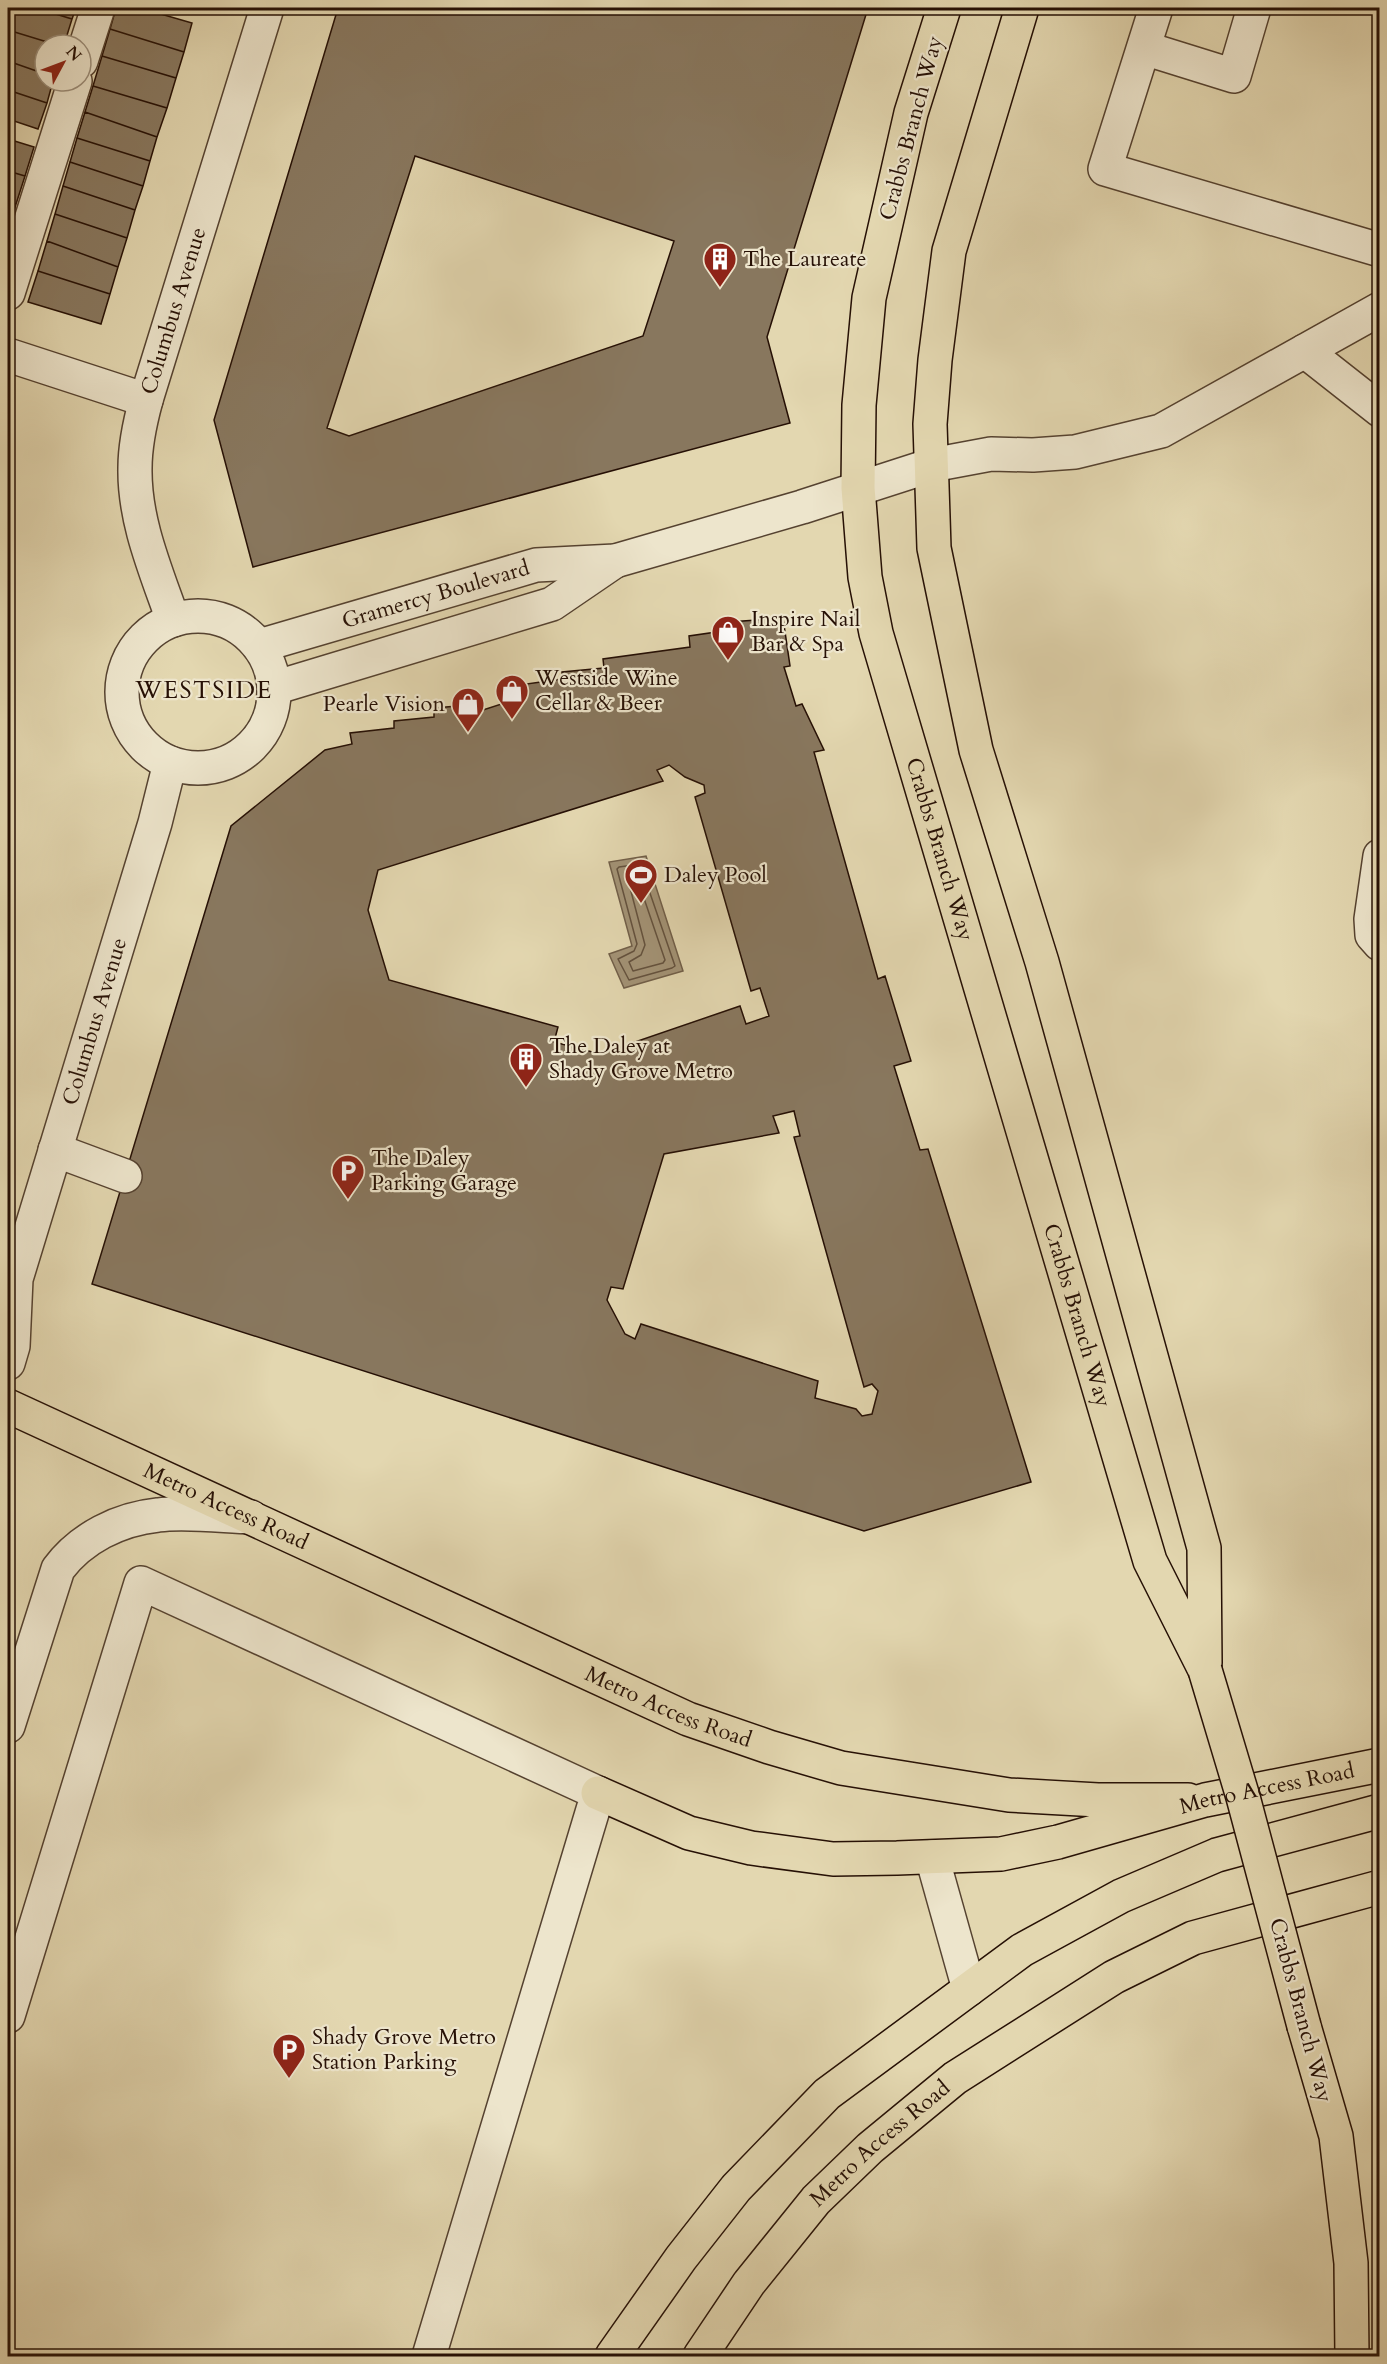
<svg xmlns="http://www.w3.org/2000/svg" width="1387" height="2364" font-family="Cardo,serif">
<style>
.water{fill:#a39376;stroke:#715f49;stroke-width:1.5}
.lines{fill:none;stroke-linecap:round;stroke-linejoin:round}
.shore{stroke:#64523e;stroke-width:1.5}
.building{fill:#88775e;stroke:#261005;stroke-width:1.5;fill-rule:evenodd}
.minor-casing{stroke:#554230;stroke-width:36}
.major-casing{stroke:#261005;stroke-width:36}
.highway-casing{stroke:#261005;stroke-width:36}
.minor{stroke:#ede5cc;stroke-width:33}
.major{stroke:#e3d7b0;stroke-width:33}
.highway{stroke:#e3d7b0;stroke-width:33}
.major-bridge-casing{stroke:#261005;stroke-width:36;stroke-linecap:butt}
.major-bridge{stroke:#e3d7b0;stroke-width:33}
.labels{text-anchor:middle;dominant-baseline:central;stroke-width:4.5;stroke-linejoin:round;paint-order:stroke}
.street-label{font-size:22px;fill:#261005;stroke:#ede5cc}
.poi-label{font-size:22px;fill:#261005;stroke:#ede5cc;text-anchor:start}
.neighbourhood-label{font-size:24px;letter-spacing:1.5px;fill:#261005;stroke:#ede5cc}
</style>
<rect width="100%" height="100%" fill="#e3d7b0"/>
<filter id="stains"><feTurbulence type="fractalNoise" baseFrequency=".00333" numOctaves="4"/><feColorMatrix values="0 0 0 0 .2 0 0 0 0 .09 0 0 0 0 .02 0 0 0 .5 -.17"/></filter>
<radialGradient id="worn" r=".72"><stop offset=".6" stop-color="#630" stop-opacity="0"/><stop offset="1" stop-color="#630" stop-opacity=".3"/></radialGradient>
<path class="water" d="M646,856L683,971L624,988L609,954L632,946L609,862Z"/>
<g class="lines">
<path class="shore" d="M640,864L675,966L672,968L629,980L618,959L634,951L637,944L617,869L619,867Z
M635,872L665,960L663,963L633,971L629,962L641,955L645,945L627,876L628,873Z"/>
</g>
<path class="building" d="M8,8H36L72,19L64,45H57L8,30Z
M36,8H76L72,19Z
M116,8H140L192,23L184,52L110,29Z
M338,8H868L767,337L790,423L253,567L214,420ZM415,156L674,241L643,336L349,436L327,428Z
M110,29L184,52L176,78L102,56Z
M8,30L57,45H45V74L8,61Z
M102,56L176,78L167,108L93,86Z
M8,61L45,74V81H53L47,103L8,90Z
M93,86L167,108L157,137L85,112Z
M8,90L47,103L38,129L8,119Z
M85,112L157,137L150,161L77,138Z
M77,138L150,161L143,186L70,162Z
M8,139L34,147L25,176L8,171Z
M70,162L143,186L135,210L63,186Z
M8,171L25,176L16,204L8,202Z
M63,186L135,210L127,238L55,214Z
M8,202L16,204L8,232Z
M55,214L127,238L118,267L47,241Z
M47,241L118,267L110,294L38,271Z
M38,271L110,294L101,324L28,302Z
M783,618L790,666L784,667L796,706L802,704L824,750L814,752L878,979L885,976L911,1061L894,1066L920,1150L928,1149L1031,1482L864,1531L92,1284L231,826L325,750L352,744L350,733L394,728V721L434,717V708L482,704L483,710L523,697L519,685L562,679V672L604,668L603,659L690,647L689,636L730,630L729,622ZM669,765L685,777L704,785L705,793L695,797L751,991L760,988L769,1016L746,1024L740,1006L600,1054L554,1042L558,1027L389,980L368,910L378,870L663,781L657,770ZM794,1111L800,1136L794,1137L864,1387L872,1384L878,1391L872,1414L862,1416L856,1409L815,1398L818,1381L641,1324L635,1339L625,1334L607,1300L611,1287L623,1289L664,1154L779,1133L773,1116Z"/>
<g class="lines">
<defs>
<g id="minor">
<path d="M1156,8L1105,169L1380,250"/>
<path d="M1144,48L1234,76L1254,8"/>
<path d="M81,61L98,8"/>
<path d="M8,293L75,81"/>
<path d="M1305,351L1380,410"/>
<path d="M8,355L146,400"/>
<circle cx="198" cy="692" r="76"/>
<path id="s1" d="M173,620C156,571 134,521 135,468C135,445 140,422 146,400L267,8"/>
<path id="s2" d="M259,646L536,565L615,561L802,507L932,465L991,454L1033,455L1075,452L1161,431L1380,309"/>
<path d="M274,688L552,604L615,561"/>
<path d="M1380,856L1371,919L1372,935L1380,944"/>
<path d="M55,1150L125,1176"/>
<path id="s3" d="M8,1363L13,1346L16,1279L155,823L170,763"/>
<path d="M8,1726L58,1569C81,1538 119,1519 158,1515C184,1511 223,1516 251,1517"/>
<path d="M932,1857L969,1989"/>
<path d="M8,2016L141,1583L598,1793L429,2356"/>
</g>
<g id="major">
<path id="s4" d="M944,8L911,113L869,298L859,405L858,488L865,577L876,633L1150,1561L1205,1670"/>
<path d="M1022,8L949,251L935,360L930,424L934,548L976,750L1042,962L1204,1548L1205,1663"/>
<path id="s5" d="M8,1406L688,1719L769,1747L841,1768L1009,1795L1098,1800H1188"/>
<path d="M1304,2026L1336,2136L1351,2263L1352,2356"/>
</g>
<g id="highway">
<path id="s6" d="M598,1793L689,1833L751,1848L833,1859L897,1858L1001,1854L1058,1842L1205,1800L1380,1765"/>
<path d="M612,2356L681,2258L736,2188L827,2094L1022,1950L1121,1896L1217,1855L1380,1811"/>
<path id="s7" d="M700,2356L749,2283L816,2200L870,2148L955,2078L1114,1977L1193,1938L1380,1887"/>
</g>
</defs>
<use href="#minor" class="minor-casing"/>
<use href="#major" class="major-casing"/>
<use href="#highway" class="highway-casing"/>
<use href="#minor" class="minor"/>
<use href="#major" class="major"/>
<use href="#highway" class="highway"/>
<defs>
<path id="major-bridge" d="M1205,1670L1243,1797L1304,2026"/>
</defs>
<use href="#major-bridge" class="major-bridge-casing"/>
<use href="#major-bridge" class="major-bridge"/>
</g>
<defs>
<symbol id="building-pin" viewBox="-11 -11 22 30"><path d="M0 17L-7.5 6A9.5 9.5 0 1 1 7.5 6Z" fill="#8f2418" stroke="#ede5cc"/><path d="M-4-6H4V6H1V3H-1V6H-4ZM-2.5-4.3h1.7v1.8h-1.7ZM.8-4.3h1.7v1.8H.8ZM-2.5-1h1.7V.8h-1.7ZM.8-1h1.7V.8H.8Z" fill="#fff"/></symbol>
<symbol id="shop-pin" viewBox="-11 -11 22 30"><path d="M0 17L-7.5 6A9.5 9.5 0 1 1 7.5 6Z" fill="#8f2418" stroke="#ede5cc"/><path d="M-5-2.5h2.3a2.7 3.5 0 0 1 5.4 0H5L5.5 6h-11ZM-1.5-2.5h3a1.5 2.3 0 0 0-3 0Z" fill="#fff"/></symbol>
<symbol id="stadium-pin" viewBox="-11 -11 22 30"><path d="M0 17L-7.5 6A9.5 9.5 0 1 1 7.5 6Z" fill="#8f2418" stroke="#ede5cc"/><path d="M0-5a6.5 5 0 1 0 0 10a6.5 5 0 1 0 0-10ZM-3.5-1.8h7v3.6h-7Z" fill="#fff"/></symbol>
<symbol id="parking-pin" viewBox="-11 -11 22 30"><path d="M0 17L-7.5 6A9.5 9.5 0 1 1 7.5 6Z" fill="#8f2418" stroke="#ede5cc"/><path d="M-3.5-5.5H1a3.5 3.5 0 0 1 0 7H-1V5.5H-3.5ZM-1-3.4V-.6H.8a1.4 1.4 0 0 0 0-2.8Z" fill="#fff"/></symbol>
</defs>
<g fill-rule="evenodd">
<use href="#building-pin" x="701" y="240" width="38" height="52"/>
<use href="#shop-pin" x="709" y="613" width="38" height="52"/>
<use href="#shop-pin" x="493" y="672" width="38" height="52"/>
<use href="#shop-pin" x="449" y="685" width="38" height="52"/>
<use href="#stadium-pin" x="622" y="856" width="38" height="52"/>
<use href="#building-pin" x="507" y="1040" width="38" height="52"/>
<use href="#parking-pin" x="329" y="1152" width="38" height="52"/>
<use href="#parking-pin" x="270" y="2031" width="38" height="52"/>
</g>
<g class="labels">
<g class="street-label">
<text transform="translate(911 128) rotate(-75)">Crabbs Branch Way</text>
<text stroke="none"><textPath href="#s1" startOffset="320">Columbus Avenue</textPath></text>
<text stroke="none"><textPath href="#s2" startOffset="184">Gramercy Boulevard</textPath></text>
<text stroke="none"><textPath href="#s4" startOffset="862">Crabbs Branch Way</textPath></text>
<text stroke="none"><textPath href="#s3" startOffset="354">Columbus Avenue</textPath></text>
<text stroke="none"><textPath href="#s4" startOffset="1348">Crabbs Branch Way</textPath></text>
<text stroke="none"><textPath href="#s5" startOffset="240">Metro Access Road</textPath></text>
<text stroke="none"><textPath href="#s5" startOffset="726">Metro Access Road</textPath></text>
<text stroke="none"><textPath href="#s6" startOffset="688">Metro Access Road</textPath></text>
<text transform="translate(1301 2010) rotate(75)">Crabbs Branch Way</text>
<text stroke="none"><textPath href="#s7" startOffset="280">Metro Access Road</textPath></text>
</g>
<g class="poi-label">
<text x="743" y="259">The Laureate</text>
<text x="751" y="619">Inspire Nail<tspan x="751" dy="25">Bar &amp; Spa</tspan></text>
<text x="535" y="678">Westside Wine<tspan x="535" dy="25">Cellar &amp; Beer</tspan></text>
<text x="445" y="704" text-anchor="end">Pearle Vision</text>
<text x="664" y="875">Daley Pool</text>
<text x="549" y="1046">The Daley at<tspan x="549" dy="25">Shady Grove Metro</tspan></text>
<text x="371" y="1158">The Daley<tspan x="371" dy="25">Parking Garage</tspan></text>
<text x="312" y="2037">Shady Grove Metro<tspan x="312" dy="25">Station Parking</tspan></text>
</g>
<g class="neighbourhood-label">
<text x="204" y="690">WESTSIDE</text>
</g>
</g>
<rect width="1387" height="2364" fill="none" stroke="#e3d7b0" stroke-width="30"/>
<rect x="9" y="9" width="1369" height="2346" fill="none" stroke="#261005" stroke-width="3"/>
<rect x="15" y="15" width="1357" height="2334" fill="none" stroke="#261005" stroke-width="1.5"/>
<g transform="translate(63 63) rotate(49)"><circle r="28" fill="#ede5cc" stroke="#9d907c" stroke-width="1.5"/>
<path d="M0-4.5L10 22L0 15L-10 22Z" fill="#8f2418"/>
<text y="-9" font-size="16" font-weight="bold" text-anchor="middle" fill="#261005">N</text>
</g>
<rect width="100%" height="100%" filter="url(#stains)"/>
<rect width="100%" height="100%" fill="url(#worn)"/>
</svg>
